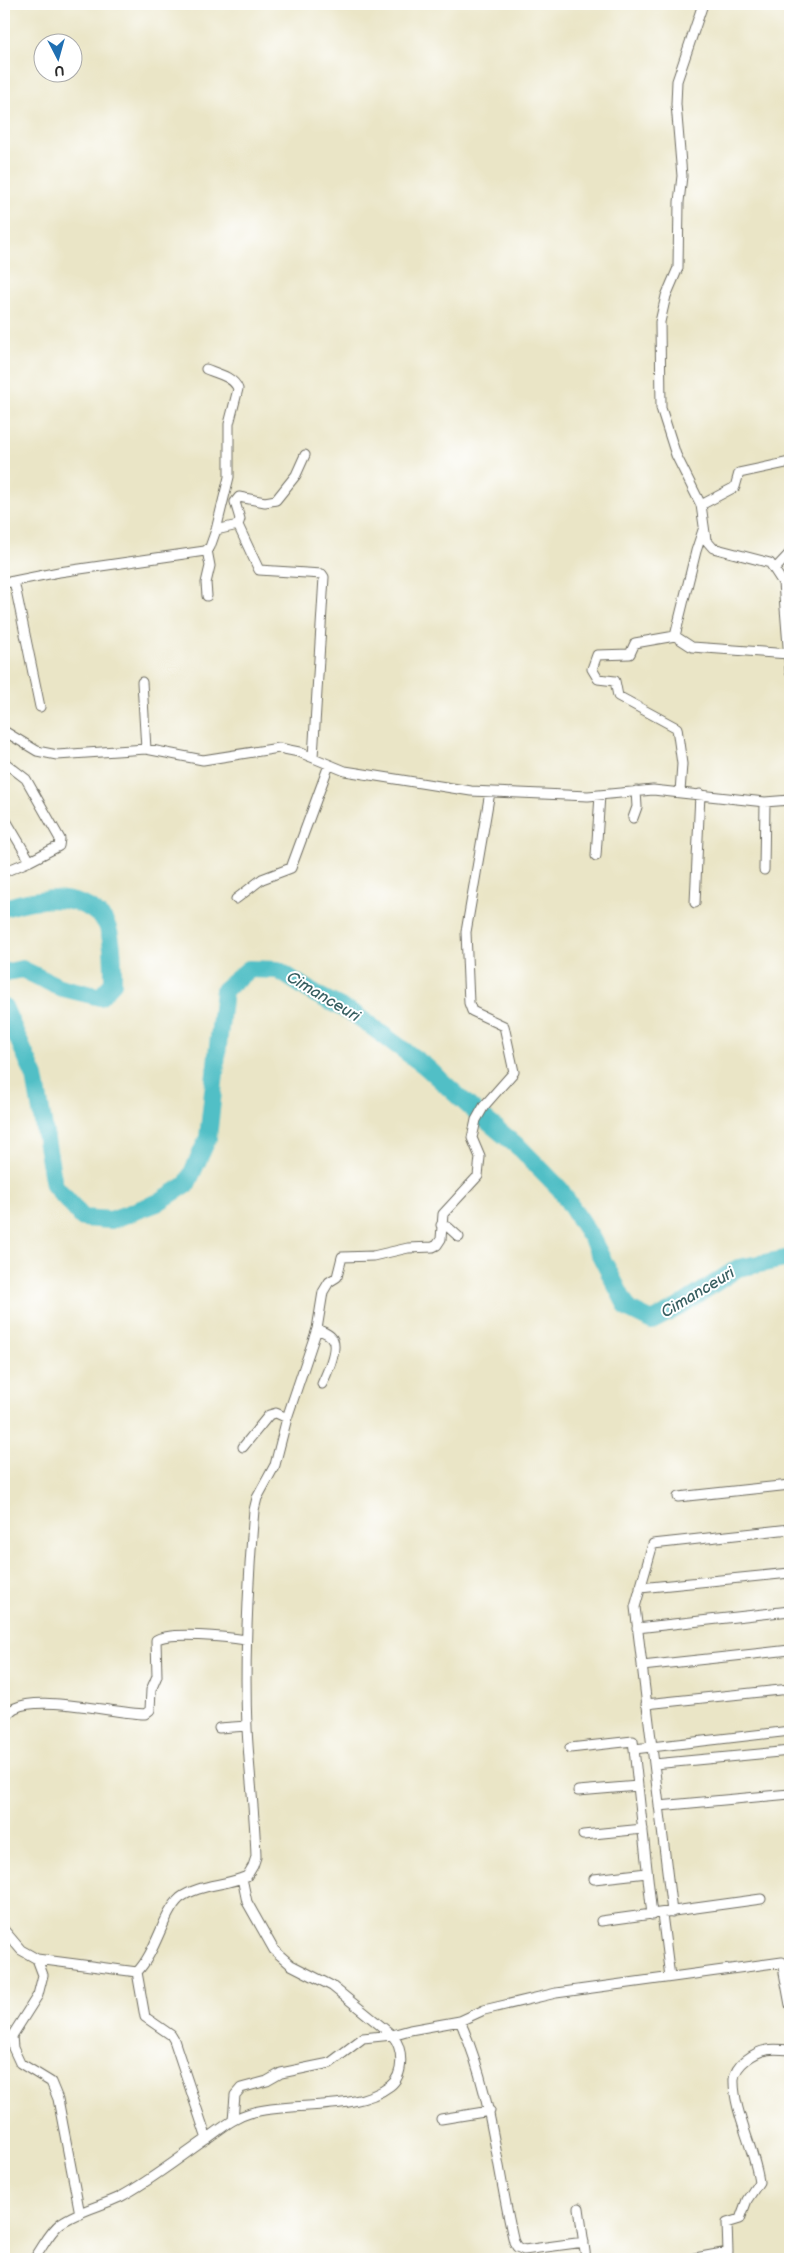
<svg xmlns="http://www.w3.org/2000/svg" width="794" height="2263" font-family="'Balsamiq Sans',sans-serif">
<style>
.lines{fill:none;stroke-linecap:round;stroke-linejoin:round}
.river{stroke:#51bfc6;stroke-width:18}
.street-casing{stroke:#6e6c61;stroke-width:11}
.street{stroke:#fff;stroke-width:9}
.labels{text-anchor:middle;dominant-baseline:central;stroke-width:4;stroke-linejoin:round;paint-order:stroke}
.water-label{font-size:16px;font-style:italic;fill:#385f61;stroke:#fff}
</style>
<rect width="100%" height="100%" fill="#fff"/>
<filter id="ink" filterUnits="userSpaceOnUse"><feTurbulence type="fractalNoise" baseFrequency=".02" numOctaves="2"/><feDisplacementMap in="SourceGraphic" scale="10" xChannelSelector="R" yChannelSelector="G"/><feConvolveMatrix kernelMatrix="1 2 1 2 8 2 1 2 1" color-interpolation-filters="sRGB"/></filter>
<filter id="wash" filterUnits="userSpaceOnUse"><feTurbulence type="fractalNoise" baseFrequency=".0096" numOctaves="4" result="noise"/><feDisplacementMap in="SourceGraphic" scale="20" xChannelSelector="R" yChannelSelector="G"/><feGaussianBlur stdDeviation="1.12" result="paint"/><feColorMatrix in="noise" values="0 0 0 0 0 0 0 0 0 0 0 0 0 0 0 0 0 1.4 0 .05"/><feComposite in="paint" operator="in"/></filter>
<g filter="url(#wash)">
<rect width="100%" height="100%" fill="#eae5c6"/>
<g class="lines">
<path class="river" d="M4,908C35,898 77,891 103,919C114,931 113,967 113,983L100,997L59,987L22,969L4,973
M4,1007L35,1077L54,1185L83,1218L111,1220L157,1203L187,1184L208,1138L224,990L249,969L278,970L315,994L356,1015L425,1066L470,1107L521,1149L560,1189L592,1239L628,1309L652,1321L677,1308L738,1268L790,1258"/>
</g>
</g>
<g filter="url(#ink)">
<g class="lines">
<defs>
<path id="street" d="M703,4L677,81L676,104L682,176L679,202L678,268L666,296L660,322L661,408L676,455L701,505L706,540L713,548L770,563L783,583L790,671
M701,505L735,487L739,473L790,462
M238,525L259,570L322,574L324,577L313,757
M216,530L238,525L240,519L235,502L239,497L265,502L276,500L296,475L305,455
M703,530L696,551L675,636L692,647L789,654
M775,569L790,553
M14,581L40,707
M4,583L59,572L205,551L210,547L216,530L229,477V424L238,389C234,377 216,373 206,369
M207,596L206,583L210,566L207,550
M675,636L635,643L630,654L597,655L592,669L598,679L615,681L618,696L677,728L682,764L680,792
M142,682L146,749
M4,731L37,751L57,755L146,749L203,760L279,748L299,752L345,771L471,791L588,796L653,790L765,802L790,800
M4,762L26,779L60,839L59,846L30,861
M4,817L30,861L4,872
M633,818L637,807L636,791
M596,856L600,795
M764,870L765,802
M236,899L262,879L291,868L329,765
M695,903L700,794
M441,1225L448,1227L459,1237
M317,1329C321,1331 328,1333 331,1337C340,1346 327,1373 322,1384
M243,1447L269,1415L276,1413L287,1418
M678,1497L790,1485
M640,1588L790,1573
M637,1628L790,1611
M642,1666L790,1650
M646,1704L790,1689
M4,1718C7,1715 11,1710 15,1708C42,1695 113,1713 145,1714L150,1710L151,1690L157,1676L156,1640C169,1631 228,1637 246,1640
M219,1728L247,1726
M570,1748L633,1741L634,1749
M654,1764L790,1751
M578,1791L638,1786
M659,1806L790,1794
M583,1835L643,1829
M242,1878L247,1902L274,1950L291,1965L332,1986L392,2035
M594,1879L647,1873
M672,1912L635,1607L653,1544L790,1529
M662,1914L670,1977
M652,1915L634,1749L790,1731
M601,1921L761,1899
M4,1930L21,1950L37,1959L137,1972
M37,1959L43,1975L38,1995L12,2036L13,2048L20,2063L51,2082L58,2099L80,2214
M137,1972C156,1953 163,1913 180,1898C199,1884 226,1886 247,1876L253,1866L256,1857C255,1814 249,1771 247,1728C244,1655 248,1583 254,1510L257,1498L275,1465L287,1418L317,1329L323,1292L329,1282L337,1277L342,1257L373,1256L408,1248L433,1247L437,1245L441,1239L443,1214L478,1176L480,1157L472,1138L476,1120L484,1106L514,1072L504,1026L472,1011L469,1003L466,932L490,792
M137,1972L145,2017L171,2035L174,2040L207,2139
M460,2021C492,2092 496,2166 514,2242L517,2247L524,2250L584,2242
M441,2119L490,2111
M233,2120L235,2095L241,2088L267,2081L281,2073L330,2063L363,2038L392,2035
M579,2208L586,2259
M34,2259C43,2247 49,2232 61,2223C78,2211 101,2206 120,2197C147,2183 179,2158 205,2140C220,2130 232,2118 250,2113C291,2101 355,2113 390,2086C404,2075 404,2049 392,2035L410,2030L460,2021L484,2010L556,1993L782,1962L790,2005
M690,2259L728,2252L727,2223L740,2219L747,2200L759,2182C755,2150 733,2111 734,2079C735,2065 754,2052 767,2050C775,2048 782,2050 790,2050"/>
</defs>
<use href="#street" class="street-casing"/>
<use href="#street" class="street"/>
</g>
</g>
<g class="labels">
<g class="water-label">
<text transform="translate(323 997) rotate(31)">Cimanceuri</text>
<text transform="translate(698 1293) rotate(-31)">Cimanceuri</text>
</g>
</g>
<rect width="794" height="2263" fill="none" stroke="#fff" stroke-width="20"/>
<g transform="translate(58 58) rotate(174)"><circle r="24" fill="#ffffff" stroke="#aaaaaa"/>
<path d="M0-4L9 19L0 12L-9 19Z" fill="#1f6fb2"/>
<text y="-8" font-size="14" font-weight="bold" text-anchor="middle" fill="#2b2b2b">U</text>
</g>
</svg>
